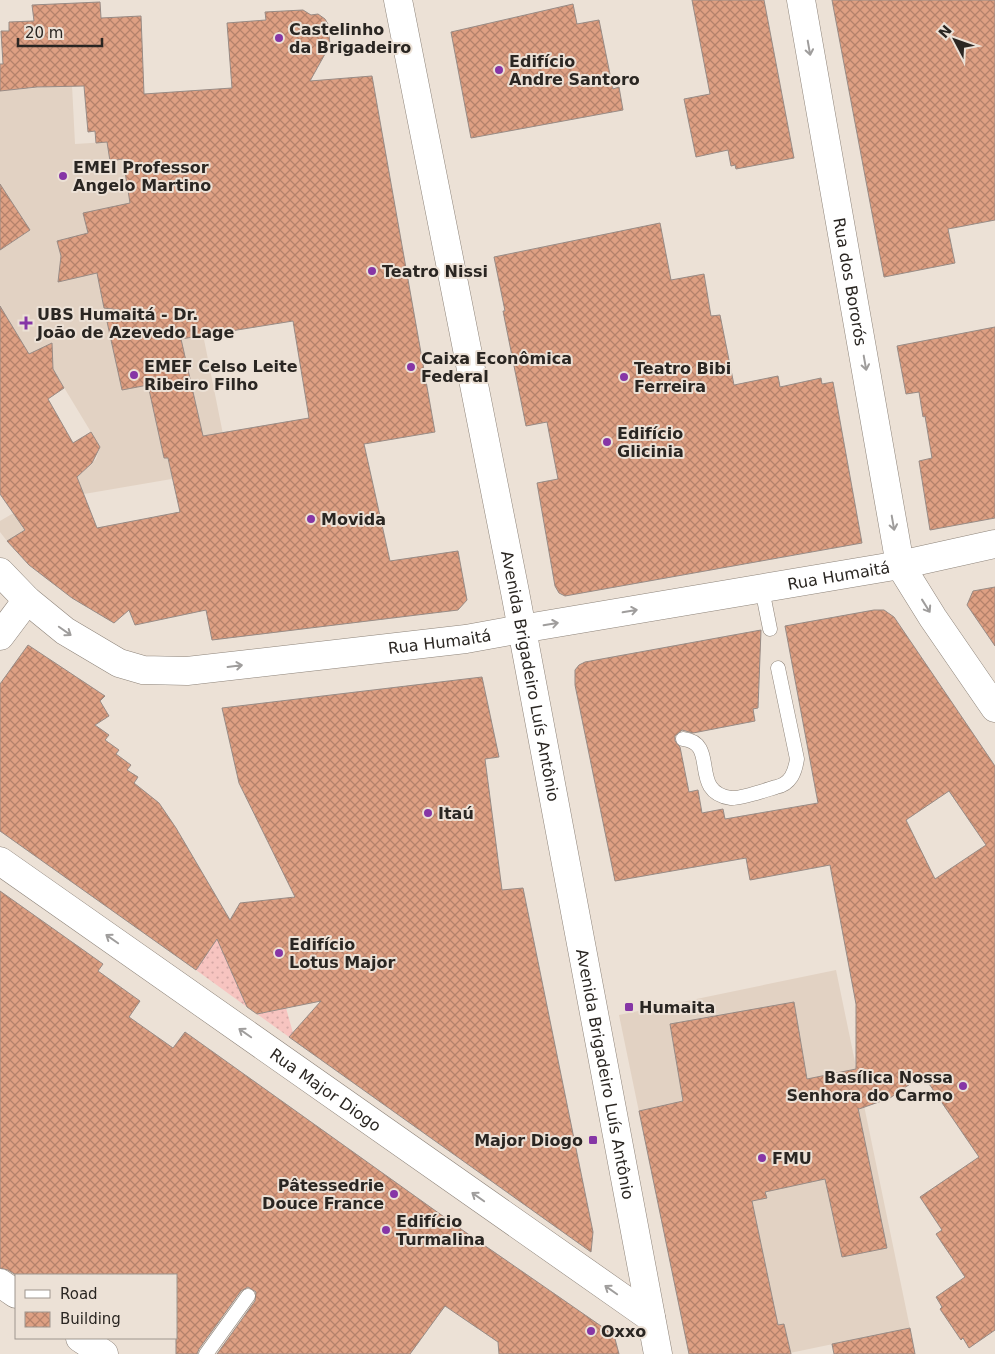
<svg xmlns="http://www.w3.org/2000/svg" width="995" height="1354" font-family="'DejaVu Sans',sans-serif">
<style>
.built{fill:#e2d2c3}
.garden{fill:url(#garden-dots)}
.building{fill:url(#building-cross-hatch);stroke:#988b85;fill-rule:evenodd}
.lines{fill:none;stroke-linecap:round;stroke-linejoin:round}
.service-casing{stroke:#8d8379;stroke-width:15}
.minor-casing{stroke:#8d8379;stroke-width:29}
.tertiary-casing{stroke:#8d8379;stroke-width:29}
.secondary-casing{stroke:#8d8379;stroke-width:29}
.service{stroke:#fff;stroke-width:14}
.minor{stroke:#fff;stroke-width:28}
.tertiary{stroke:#fff;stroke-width:28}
.secondary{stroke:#fff;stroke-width:28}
.oneway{stroke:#9f9d9c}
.poi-dot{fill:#8636a6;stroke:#ece1d6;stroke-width:2}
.labels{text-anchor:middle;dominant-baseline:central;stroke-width:4;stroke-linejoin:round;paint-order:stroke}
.poi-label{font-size:16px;font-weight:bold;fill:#2a2622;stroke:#ece1d6;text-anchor:start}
.street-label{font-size:16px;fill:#2a2622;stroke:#ece1d6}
</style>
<defs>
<pattern id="garden-dots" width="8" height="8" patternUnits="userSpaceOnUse" patternTransform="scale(1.25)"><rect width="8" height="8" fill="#f7c4c0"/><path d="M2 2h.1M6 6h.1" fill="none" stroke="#d4a8a5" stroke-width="1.8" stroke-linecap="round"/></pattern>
<pattern id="building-cross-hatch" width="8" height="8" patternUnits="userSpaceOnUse" patternTransform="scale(1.25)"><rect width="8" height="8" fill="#dea083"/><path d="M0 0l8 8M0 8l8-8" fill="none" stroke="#b4826b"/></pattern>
</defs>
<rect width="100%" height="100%" fill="#ece1d6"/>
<path class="built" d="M72,85L75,144L107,142L123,159L128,191L173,185L230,469L84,494L7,541L0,532V521L82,473L96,459L100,447L48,361L0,390V91Z
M836,970L910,1328L785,1354H689L619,1015Z"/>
<path class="garden" d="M223,930L247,1007L196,970Z
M286,1008L293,1033L289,1037L257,1014Z"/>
<path class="building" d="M692,0H764L794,158L736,169L735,165L731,166L728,150L696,157L684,99L710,94Z
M832,0H995V220L948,229L955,263L884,277Z
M100,2L101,18L141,16L144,94L232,88L227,23L266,20L265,12L303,10L311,15L318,14L325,19L328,24L330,45L310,81L372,76L435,432L364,444L390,561L458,551L467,600L458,610L212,640L206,610L135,625L129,610L114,623L72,598L29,565L7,541L25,530L0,494V306L29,354L52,343L53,369L64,388L48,399L73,443L91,432L100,447L92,463L77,477L97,528L180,512L168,458H164L148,385L122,390L106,317L120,310L104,308L97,273L58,282L61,256L57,241L88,233L83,213L130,203L123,159L110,161L107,142L96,143L95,131L88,132L84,86L37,87L0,91V64H3L1,31H9V22L34,21L32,5ZM293,321L309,418L203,436L181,339Z
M573,4L577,24L599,20L613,89L619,87L623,110L471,138L451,32Z
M0,184L30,230L0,250Z
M660,223L671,280L704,274L711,316L720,315L734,385L778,376L780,387L821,378L822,384L833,382L862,543L565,596L559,593L555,586L537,483L558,479L547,422L526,426L503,311H505L494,257Z
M995,327V518L930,530L919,461L932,458L925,416L923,417L919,392L906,394L897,346Z
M995,587V646L967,605L973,591Z
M874,610H884L894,617L995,766V1330L969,1348L963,1338L961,1340L940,1309L942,1307L936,1297L965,1277L936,1234L942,1230L920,1197L979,1157L923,1075L890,1098L859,1109L858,1108L887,1248L842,1257L825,1179L765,1192L767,1198L752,1201L778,1325L784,1324L791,1354H689L639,1111L683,1101L670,1024L794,1002L807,1079L856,1069V1004L830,865L750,880L746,858L615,881L575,685V670L579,665L585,662L761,630L758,708L753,709L755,721L693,733L682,730L675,736V741L680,747L689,792L698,790L702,813L723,809L725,819L818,803L785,626ZM949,791L986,845L935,879L906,820Z
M28,645L105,696L100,701L109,716L95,725L109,735L105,740L119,750L116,754L131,765L127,770L138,777L134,783L159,803L176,828L230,920L240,903L295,897L239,783L222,708L482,677L499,757L485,759L502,890L523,888L593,1232L591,1252L289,1037L321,1001L257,1014L247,1007L217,939L196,970L0,831V684Z
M0,891L103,964L98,971L140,1001L129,1017L173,1048L185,1032L468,1234L614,1335L619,1354H499L498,1342L445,1306L410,1354H217L255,1301L256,1292L248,1287L241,1291L199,1349L197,1354H176V1275H16L8,1270L0,1268Z
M910,1328L915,1354H834L832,1344Z"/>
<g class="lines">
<defs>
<path id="service" d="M762,589L770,629
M683,739C720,743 688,792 731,798C740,799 766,790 776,787C791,784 795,772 797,759L778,668
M206,1354L248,1296"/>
<g id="minor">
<path id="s1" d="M801,0L900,565L933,618L995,708"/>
<path id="s2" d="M521,629L900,565L995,544"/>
<path d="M0,636L27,600"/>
<path id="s3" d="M0,861L651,1318"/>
<path d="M0,1283L16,1294"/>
<path d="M80,1338L104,1354"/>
</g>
<g id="tertiary">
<path id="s4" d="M0,572L27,600L65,631L119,663L143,670L187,671L466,639L521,629"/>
</g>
<g id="secondary">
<path id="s5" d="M398,0L515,592L658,1354"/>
</g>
</defs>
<use href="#service" class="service-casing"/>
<use href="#minor" class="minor-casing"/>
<use href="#tertiary" class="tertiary-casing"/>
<use href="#secondary" class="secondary-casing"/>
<use href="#service" class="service"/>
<use href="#minor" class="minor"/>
<use href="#tertiary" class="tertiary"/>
<use href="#secondary" class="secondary"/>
</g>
<defs><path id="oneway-shaft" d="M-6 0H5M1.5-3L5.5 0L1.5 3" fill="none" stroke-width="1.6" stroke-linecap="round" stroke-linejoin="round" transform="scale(1.25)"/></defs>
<g class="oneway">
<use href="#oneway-shaft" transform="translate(809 48) rotate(80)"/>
<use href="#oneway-shaft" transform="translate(865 363) rotate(80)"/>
<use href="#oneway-shaft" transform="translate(893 523) rotate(80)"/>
<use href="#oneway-shaft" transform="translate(926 606) rotate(58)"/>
<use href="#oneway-shaft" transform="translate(630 611) rotate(-10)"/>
<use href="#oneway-shaft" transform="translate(551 624) rotate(-9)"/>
<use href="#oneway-shaft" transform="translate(65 631) rotate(35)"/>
<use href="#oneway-shaft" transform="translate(235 666) rotate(-7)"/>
<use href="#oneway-shaft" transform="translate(112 939) rotate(-145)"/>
<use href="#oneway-shaft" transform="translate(245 1033) rotate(-145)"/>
<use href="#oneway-shaft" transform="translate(478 1197) rotate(-145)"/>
<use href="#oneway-shaft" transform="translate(611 1290) rotate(-145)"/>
</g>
<g class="poi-dot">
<circle cx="279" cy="38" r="5"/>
<circle cx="499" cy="70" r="5"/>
<circle cx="63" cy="176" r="5"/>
<circle cx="372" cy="271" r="5"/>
<path d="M23.5 315.5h5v5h5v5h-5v5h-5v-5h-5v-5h5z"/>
<circle cx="411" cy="367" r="5"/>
<circle cx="134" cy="375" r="5"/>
<circle cx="624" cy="377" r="5"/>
<circle cx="607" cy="442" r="5"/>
<circle cx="311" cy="519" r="5"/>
<circle cx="428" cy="813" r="5"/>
<circle cx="279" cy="953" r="5"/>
<rect x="624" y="1002" width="10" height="10" rx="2.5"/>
<circle cx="963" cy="1086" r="5"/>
<rect x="588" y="1135" width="10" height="10" rx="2.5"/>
<circle cx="762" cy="1158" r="5"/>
<circle cx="394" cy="1194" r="5"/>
<circle cx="386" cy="1230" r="5"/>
<circle cx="591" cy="1331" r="5"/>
</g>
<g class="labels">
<g class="poi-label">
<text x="289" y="29">Castelinho<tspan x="289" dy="18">da Brigadeiro</tspan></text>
<text x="509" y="61">Edifício<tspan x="509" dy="18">Andre Santoro</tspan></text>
<text x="73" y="167">EMEI Professor<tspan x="73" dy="18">Angelo Martino</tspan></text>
<text x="382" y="271">Teatro Nissi</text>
<text x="37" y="314">UBS Humaitá - Dr.<tspan x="37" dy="18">João de Azevedo Lage</tspan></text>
<text x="421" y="358">Caixa Econômica<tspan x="421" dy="18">Federal</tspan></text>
<text x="144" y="366">EMEF Celso Leite<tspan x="144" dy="18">Ribeiro Filho</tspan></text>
<text x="634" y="368">Teatro Bibi<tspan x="634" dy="18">Ferreira</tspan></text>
<text x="617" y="433">Edifício<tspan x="617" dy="18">Glicinia</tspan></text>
<text x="321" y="519">Movida</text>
<text x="438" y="813">Itaú</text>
<text x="289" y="944">Edifício<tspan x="289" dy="18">Lotus Major</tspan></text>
<text x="639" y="1007">Humaita</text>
<text x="953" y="1077" text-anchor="end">Basílica Nossa<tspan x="953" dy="18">Senhora do Carmo</tspan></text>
<text x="583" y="1140" text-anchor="end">Major Diogo</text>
<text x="772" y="1158">FMU</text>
<text x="384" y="1185" text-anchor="end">Pâtessedrie<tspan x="384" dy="18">Douce France</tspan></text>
<text x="396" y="1221">Edifício<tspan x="396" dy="18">Turmalina</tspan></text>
<text x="601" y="1331">Oxxo</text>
</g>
<g class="street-label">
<text stroke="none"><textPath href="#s1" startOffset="286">Rua dos Bororós</textPath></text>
<text stroke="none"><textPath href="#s2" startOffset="322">Rua Humaitá</textPath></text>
<text stroke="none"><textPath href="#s4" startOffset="474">Rua Humaitá</textPath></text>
<text stroke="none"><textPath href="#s5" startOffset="689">Avenida Brigadeiro Luís Antônio</textPath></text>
<text stroke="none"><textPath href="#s5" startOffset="1094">Avenida Brigadeiro Luís Antônio</textPath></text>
<text stroke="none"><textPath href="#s3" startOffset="398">Rua Major Diogo</textPath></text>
</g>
</g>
<rect x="15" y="1274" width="162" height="65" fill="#ece1d6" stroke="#9e968e"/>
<rect x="25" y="1290" width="25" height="8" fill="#ffffff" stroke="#9e968e"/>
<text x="60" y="1299" font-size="15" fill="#2a2622">Road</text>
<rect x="25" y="1312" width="25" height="15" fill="url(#building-cross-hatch)" stroke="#9e968e"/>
<text x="60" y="1324" font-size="15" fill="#2a2622">Building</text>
<g transform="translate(955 40) rotate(311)" stroke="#ece1d6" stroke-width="4" paint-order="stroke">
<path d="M0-4L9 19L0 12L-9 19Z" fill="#2a2622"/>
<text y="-8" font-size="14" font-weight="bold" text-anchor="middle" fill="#2a2622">N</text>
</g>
<path d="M18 38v8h84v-8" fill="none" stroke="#2a2622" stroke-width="2.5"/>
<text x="25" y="38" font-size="15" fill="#2a2622" stroke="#ece1d6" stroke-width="4" paint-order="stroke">20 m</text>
</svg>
